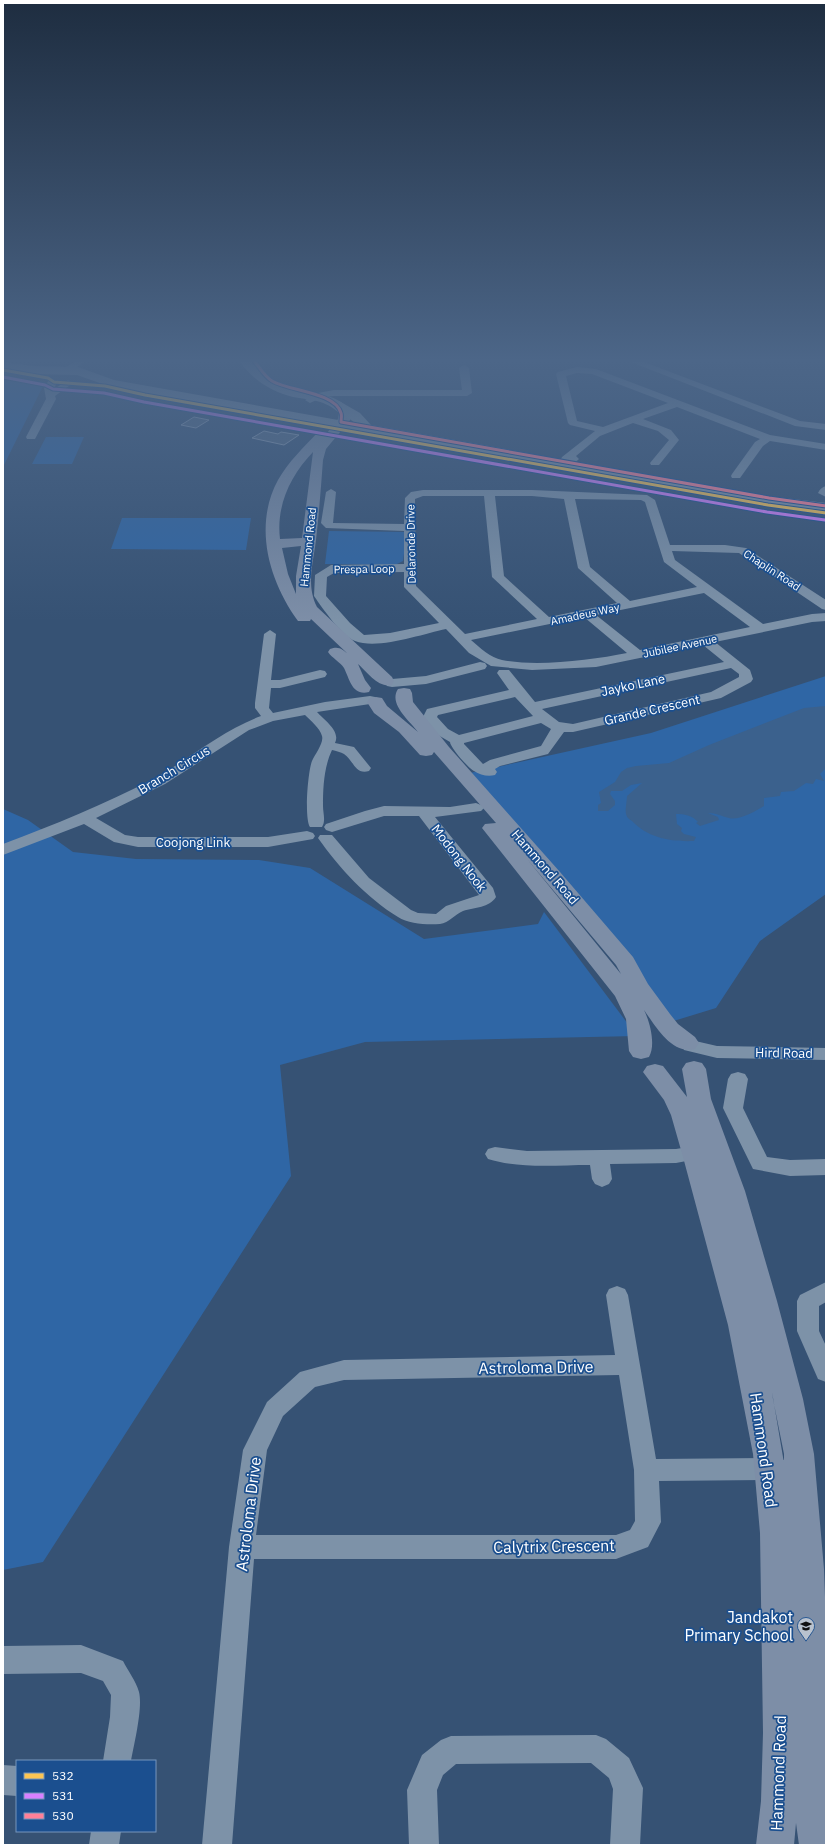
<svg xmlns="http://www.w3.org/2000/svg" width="829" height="1848" font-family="'IBM Plex Sans',sans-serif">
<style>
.green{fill:#2f66a5}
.water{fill:#3b618d}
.building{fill:#526984;stroke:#92a2b6}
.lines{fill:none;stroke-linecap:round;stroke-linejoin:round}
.minor{fill:#7d92a8;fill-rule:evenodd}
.major{fill:#7d8ea7;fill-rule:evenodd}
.highway{fill:#7e92a7;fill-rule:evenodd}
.bus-1-casing{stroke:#1b4f8f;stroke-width:5}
.bus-2-casing{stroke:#1b4f8f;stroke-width:5}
.bus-3-casing{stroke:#1b4f8f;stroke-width:5}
.bus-1{stroke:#fcc553;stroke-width:3}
.bus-2{stroke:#d880ff;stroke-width:3}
.bus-3{stroke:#ff8098;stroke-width:3}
.labels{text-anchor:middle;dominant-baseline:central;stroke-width:3.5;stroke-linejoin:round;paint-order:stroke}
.far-street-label{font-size:11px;fill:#fff;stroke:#1b4f8f}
.street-label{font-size:13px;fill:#fff;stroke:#1b4f8f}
.near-street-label{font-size:16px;fill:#fff;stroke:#1b4f8f}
.near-poi-label{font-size:16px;fill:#fff;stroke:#1b4f8f;text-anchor:end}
</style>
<rect width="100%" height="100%" fill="#365274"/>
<path class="green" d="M3,376L45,382L3,467Z
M46,437H84L72,464H32Z
M122,518H251L246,550L111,549Z
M329,531L407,532L403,561L395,565L325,564Z
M826,676V894L760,941L716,1008L667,1023L470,773L651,733Z
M3,809L28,820L73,852L136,859L259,860L310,868L424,939L538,924L544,912L637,1036L365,1042L280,1065L291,1176L43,1562L3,1570Z"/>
<path class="water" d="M826,706V768L820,774L824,781L816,779L813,784L806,783L794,791L781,792L780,796L764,798V806C756,811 738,821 729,818C721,816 716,813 708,813L718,817L719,820L700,826L696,823L698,822C692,815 684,814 676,814L677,824L682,828L681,831L684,834L696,837L694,841C671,842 648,838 632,821C629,819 627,818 626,814C625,811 627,800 627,796L642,783L631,785L622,791H611L610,794L615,801V805L608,811H598V805L601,803L599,792L615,782L621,772L627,768L636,766L669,763L709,745L804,708Z"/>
<path class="building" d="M194,417L209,420L196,428L181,425Z
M264,431L278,434L281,432L299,435L284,445L252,438Z"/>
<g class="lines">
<path class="minor" d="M74,362H84L69,373H63V369Z
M631,362H644L800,421L826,424V430L795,426Z
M464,365L469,368L472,393L467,396H334L323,397L310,403L305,400L318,393L334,390H462L459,368Z
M577,367L596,369L770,435L826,444V450L770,441L763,446L740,478H732L731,476L732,474L755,442L760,439L677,407L643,419L671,430L679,440L659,465H651L650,463L669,440L658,431L633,423L600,436L576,456L579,459C573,466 554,470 545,468L544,466L545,464L560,461L562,457L595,431L570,425L568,423L556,374L558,372ZM577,373L592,374L668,403L603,427L577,421L566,376Z
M52,379L57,382L54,389L68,380L73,383L55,396L56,399L35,439H27L26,437L46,399L44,388L49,380Z
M826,486V497L818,493C820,489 822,487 826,486Z
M331,489L336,492L333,523L404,524L405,498L411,492L423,490H532L647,495L655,500L670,545H725L746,548L826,600V610L822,609L739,553L672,551L675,560L763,624L812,614L826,613V621L812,622L715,642L750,670L753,679L751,682L721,698L573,732H564L548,754L500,766L495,769L497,772L495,775C488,777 480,775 474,771C468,768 450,747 450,742L438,735L423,717L427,709L509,690L497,673L499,670H509L535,702L724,662L703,645L596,667L532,670L491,666L469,653L446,629C422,634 378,650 355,641C341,635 323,609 314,596L315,575L331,565L404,564V531L326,528L321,523L326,492ZM423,496H484L492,577L537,619L465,634L416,586L415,499ZM495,496H532L564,499L578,568L617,603L549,617L504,576ZM575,499L641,500L645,502L664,562L697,587L630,601L590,567ZM404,572V587L439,623L390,633L364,635L350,623L326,596L327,577L334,573ZM704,593L750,627L640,650L596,615ZM584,617L627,653C592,660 537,667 502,660C491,658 479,647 471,640ZM731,668L739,674V677L711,692L573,724L559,722L542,709ZM515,697L533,716L459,735L448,729L437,717L438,715ZM541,723L551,729L541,746L490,760L483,764L464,744V743Z
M270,630L276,634L271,680H280L320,670L325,671L327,674L325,677L280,688H271L269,708L273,713L325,702L370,696L375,697L377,700L375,703L370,704L317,712C324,720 341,731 335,743L354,747L371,768L369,771C355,775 354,761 344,754C341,752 336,751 332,750C324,767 323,787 323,806C323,813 326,821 322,827H310C304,818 308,771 312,761C315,754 324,743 322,736C320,728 310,720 305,715L273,721L249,730L165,784L96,818L125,835L138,837H268L307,831L313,833L315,836L313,839L268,847H138L114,842L84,824L3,855V844C54,825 105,804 153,779C190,759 221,731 261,716L255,708V703L264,634Z
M480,662L485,663L487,666L485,669L426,684L392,687L387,686L385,683L387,680L392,679L426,676Z
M476,803L481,805L484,808L481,811L435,817L493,888L496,897C489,908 475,907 463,911C455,914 449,923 440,924C427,925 409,924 398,917C367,898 339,868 318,838L320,835H332L369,878L411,910L418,913L436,914L446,906L479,895L419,816H384L332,832L326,830L324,827L326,824L365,811L384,806L450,807Z
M691,1040L717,1046L826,1048V1060L717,1058L684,1050L682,1046L684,1042Z
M738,1072L745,1074L748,1079L743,1108L767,1157L790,1160L826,1159V1175L790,1176L753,1169L723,1108L728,1079L731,1074Z
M695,1146L702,1148L705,1153L702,1158L676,1163L610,1164L612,1179L609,1184L602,1187L595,1184L592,1179L590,1165C556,1165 520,1169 488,1159L485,1154L488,1149L495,1147L527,1151L676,1149Z
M826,1282V1302L819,1306V1331L826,1346V1382L818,1379L797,1331V1301L800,1295Z
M617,1286L625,1289L628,1295L656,1459L778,1458L787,1461L790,1469L787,1477L778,1480L659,1481L661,1522L648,1547L616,1559H254L232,1845H202L229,1547L243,1450L267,1402L300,1372L344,1360L615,1355L606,1295L609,1289ZM619,1375L634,1470L635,1521L630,1530L616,1535H256L267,1450L283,1416L315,1387L344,1380Z
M81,1645L123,1661C128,1671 136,1681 139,1692C143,1708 134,1744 131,1761H103L110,1717L111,1695L103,1681L81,1673L3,1674V1646Z
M596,1735L606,1739L629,1758L643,1788L640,1845H610L613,1789L609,1778L591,1763L456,1764L443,1775L437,1790L439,1845H409L407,1790L422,1755L441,1740L451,1736Z
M3,1765L17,1766V1796L3,1795Z
M91,1831H121L119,1845H89Z"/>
<path class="major" d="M240,362H251C262,373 274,384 289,389C310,395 337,391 351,412L350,420L326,449L323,460C321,487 319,514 316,540C313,564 306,585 317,607L392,677L394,681L392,685C378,688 368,673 358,664L365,680L371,688L369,692C352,696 350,680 344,668C340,662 332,658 328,652L330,649C339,646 342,649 349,655L311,619L310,621H298C269,581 253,526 278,480C288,462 304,447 318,432L327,433L338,419L339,413C326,400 310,400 293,397C272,392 253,380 240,362ZM313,452L302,538L280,539C276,506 290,476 313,452ZM301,546L296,576V594L288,574L282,548Z
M404,688L410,689L412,693L413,702L449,747L560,872L633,957L648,984L670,1014L678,1024L695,1037L699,1043L695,1049C672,1055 656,1027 644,1010C650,1022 656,1045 649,1057L641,1059L633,1057L629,1051L626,1019L615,996L482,828L485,824L496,823L434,752L432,755L426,756L420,755L399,732L374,713L367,702L370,698L376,697L382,698L387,706L418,732C410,721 388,704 398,689ZM527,859L616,965L621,974Z
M694,1061L702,1063L706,1069L711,1099L745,1191L777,1301L803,1399L814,1454L824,1569L826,1625V1845H799L796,1823L794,1845H756L761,1801L763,1733L760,1533L753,1454L728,1325L683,1157L671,1115L664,1100L643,1072L647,1066L655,1064L663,1066L687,1097L682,1069L686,1063ZM772,1392L773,1399L784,1454V1463Z"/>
<path class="highway" d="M3,362L33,366L78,367L114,380L355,423L335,408L333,405L335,402L339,401L360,413L371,425L768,496L826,503V511L768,504L111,387L77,375L33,374L3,369Z"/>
<defs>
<path id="bus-1" d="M3,370L48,378L54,382L105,386L145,395L768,505L826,513"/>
<path id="bus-2" d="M3,377L45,385L53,389L104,393L144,402L767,512L825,520"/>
<path id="bus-3" d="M255,362C260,368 264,376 272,381C288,391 335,392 341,413C342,415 341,419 341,422L769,498L826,506"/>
</defs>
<use href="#bus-1" class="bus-1-casing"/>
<use href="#bus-2" class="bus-2-casing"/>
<use href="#bus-3" class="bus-3-casing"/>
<use href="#bus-1" class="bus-1"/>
<use href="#bus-2" class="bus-2"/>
<use href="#bus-3" class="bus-3"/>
</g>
<linearGradient id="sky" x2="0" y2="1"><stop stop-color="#1e2d40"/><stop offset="0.58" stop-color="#4c6688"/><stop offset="1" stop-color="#4c6688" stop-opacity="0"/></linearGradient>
<rect width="829" height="621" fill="url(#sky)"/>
<defs>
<symbol id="school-pin" viewBox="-11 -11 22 30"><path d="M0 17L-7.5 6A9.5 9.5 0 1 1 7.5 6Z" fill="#b9c2ce" stroke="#1b4f8f"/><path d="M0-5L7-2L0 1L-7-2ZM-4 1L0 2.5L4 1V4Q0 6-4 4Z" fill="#111"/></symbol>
</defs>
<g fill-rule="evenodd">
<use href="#school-pin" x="796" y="1616" width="20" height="27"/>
</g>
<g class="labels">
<g class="far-street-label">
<text transform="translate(411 544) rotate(-91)">Delaronde Drive</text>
<text transform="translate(308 547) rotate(-84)">Hammond Road</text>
<text transform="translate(364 569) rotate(-1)">Prespa Loop</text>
<text transform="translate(772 570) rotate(33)">Chaplin Road</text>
<text transform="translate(585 614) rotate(-12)">Amadeus Way</text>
<text transform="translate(680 646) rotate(-12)">Jubilee Avenue</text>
</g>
<g class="street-label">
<text transform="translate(633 685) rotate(-12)">Jayko Lane</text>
<text transform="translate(652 710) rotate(-13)">Grande Crescent</text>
<text transform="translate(174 770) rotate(-31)">Branch Circus</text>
<text x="193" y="842">Coojong Link</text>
<text transform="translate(459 858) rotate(52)">Modong Nook</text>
<text transform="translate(545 867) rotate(49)">Hammond Road</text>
<text transform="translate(784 1053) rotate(1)">Hird Road</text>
</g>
<g class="near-street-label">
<text transform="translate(536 1367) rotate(-1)">Astroloma Drive</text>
<text transform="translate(764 1450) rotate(82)">Hammond Road</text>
<text transform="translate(248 1514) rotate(-83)">Astroloma Drive</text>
<text transform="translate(554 1546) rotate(-1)">Calytrix Crescent</text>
<text transform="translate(778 1773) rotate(-88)">Hammond Road</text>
</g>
<g class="near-poi-label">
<text x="793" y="1617">Jandakot<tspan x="793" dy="18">Primary School</tspan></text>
</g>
</g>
<rect width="829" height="1848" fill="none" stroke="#ffffff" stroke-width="8"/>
<rect x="16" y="1760" width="140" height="72" fill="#1b4f8f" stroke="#7695bc"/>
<rect x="24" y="1773" width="20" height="6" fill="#fcc553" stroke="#7695bc"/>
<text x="52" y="1780" font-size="12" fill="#ffffff">532</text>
<rect x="24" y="1793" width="20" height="6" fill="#d880ff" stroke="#7695bc"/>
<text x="52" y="1800" font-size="12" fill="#ffffff">531</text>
<rect x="24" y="1813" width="20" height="6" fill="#ff8098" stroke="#7695bc"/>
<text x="52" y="1820" font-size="12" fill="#ffffff">530</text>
</svg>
